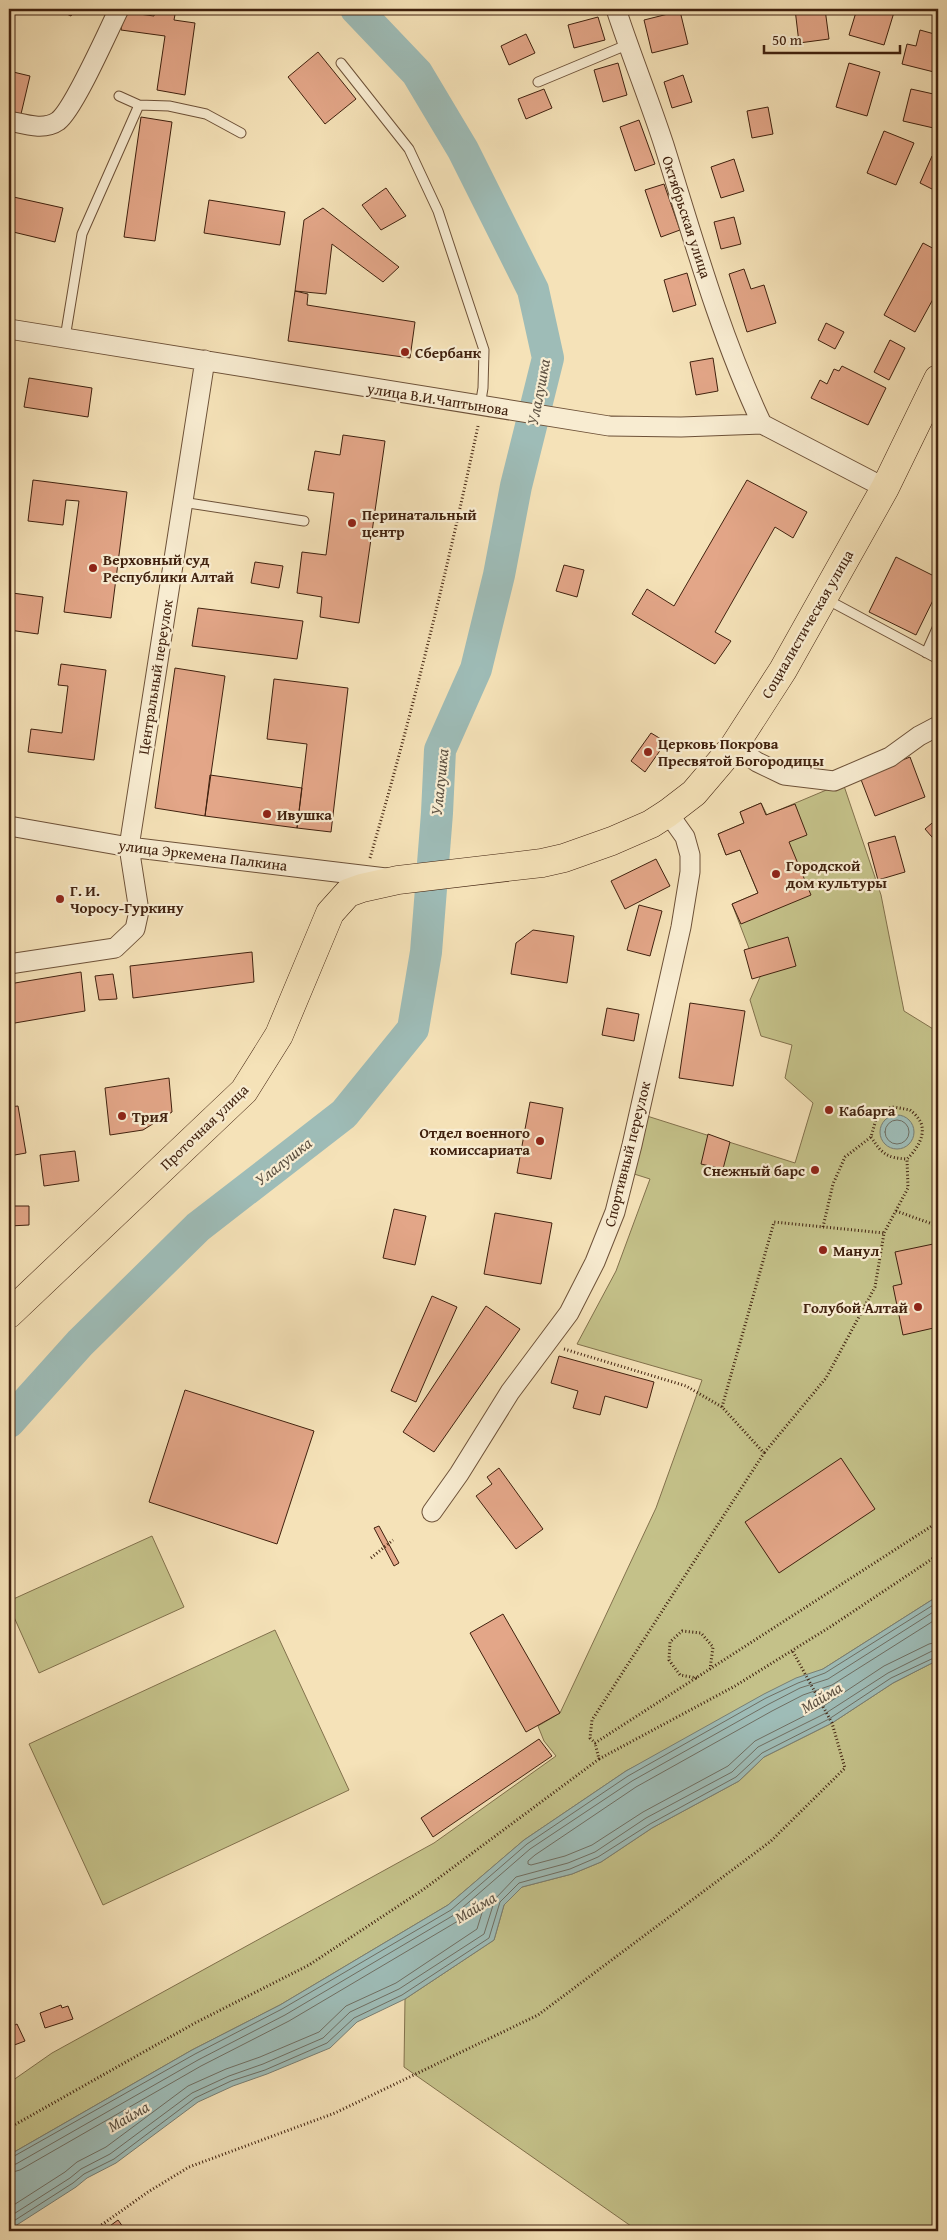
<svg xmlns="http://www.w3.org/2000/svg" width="947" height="2240" font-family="'Gentium Book Plus',serif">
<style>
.green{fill:#c4c189;stroke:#82714c}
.water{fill:#9ebcb7;stroke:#787e73}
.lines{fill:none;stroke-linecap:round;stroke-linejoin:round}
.shore{stroke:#6f6e62;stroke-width:1}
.river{stroke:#9ebcb7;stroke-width:32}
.building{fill:#e3a688;stroke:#40210e}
.lane-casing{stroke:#6d5138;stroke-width:11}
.street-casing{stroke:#6d5138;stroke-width:21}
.primary-casing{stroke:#40210e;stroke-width:29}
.path{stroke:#40210e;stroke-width:3;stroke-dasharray:1 2.5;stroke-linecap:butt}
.lane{stroke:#f8ecd1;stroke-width:9}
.street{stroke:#f8ecd1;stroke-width:19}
.primary{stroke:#f5e2b8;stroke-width:28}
.poi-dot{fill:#8f2418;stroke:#f8ecd1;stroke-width:2}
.labels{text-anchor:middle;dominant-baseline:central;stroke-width:4.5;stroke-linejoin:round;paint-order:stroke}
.street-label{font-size:15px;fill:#40210e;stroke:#f8ecd1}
.poi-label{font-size:15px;font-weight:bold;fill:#40210e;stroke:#f8ecd1;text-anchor:start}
.water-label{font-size:16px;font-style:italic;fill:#5c5041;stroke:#f8ecd1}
</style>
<rect width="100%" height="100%" fill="#f5e2b8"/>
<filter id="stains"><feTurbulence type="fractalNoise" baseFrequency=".004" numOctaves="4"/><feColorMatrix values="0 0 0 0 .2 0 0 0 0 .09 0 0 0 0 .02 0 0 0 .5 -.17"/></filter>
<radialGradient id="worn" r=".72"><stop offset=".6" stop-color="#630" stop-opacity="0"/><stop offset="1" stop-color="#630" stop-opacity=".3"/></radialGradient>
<path class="green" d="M843,783L881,895L904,1011L938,1032V1596L823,1669L626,1771L524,1840L448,1905L280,2005L192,2050L9,2155V2083L52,2053L434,1843L556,1756L544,1741L538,1726L560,1713L656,1508L702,1380L577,1344L616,1271L650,1179L631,1173L647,1116L795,1163L813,1103L785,1078L792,1045L761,1036L750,1000L760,977L732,904L758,893L740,850L726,855L718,834L744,823L740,812L761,803L767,815Z
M152,1536L184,1607L39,1673L9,1606V1601Z
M275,1630L349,1790L103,1905L29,1744Z
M938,1660V2231H638L404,2067L405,1999L494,1940L504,1905L522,1887L572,1874L601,1862L652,1828L739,1781L764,1757L832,1723L893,1683Z"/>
<path class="water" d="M880 1132a17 17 0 1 1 34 0a17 17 0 1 1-34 0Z
M938,1596V1660L893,1683L832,1723L764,1757L739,1781L652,1828L601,1862L572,1874L522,1887L504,1905L494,1940L405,1999L357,2022L330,2048L267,2074L233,2086L198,2102L116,2163L87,2178L76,2187L9,2230V2155L192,2050L280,2005L448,1905L524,1840L626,1771L764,1694L796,1678L823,1669Z"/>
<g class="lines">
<path class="shore" d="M885 1132a12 12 0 1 1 24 0a12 12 0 1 1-24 0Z
M938,1618L832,1685L803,1695L772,1711L636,1787L535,1855L528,1861V1864L531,1865L565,1856L592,1845L643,1812L728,1766L755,1741L822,1707L884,1666L929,1644L938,1642
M9,2159L195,2054L282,2009L451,1910L527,1844L628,1776L766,1698L798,1683L825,1673L938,1602
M9,2165L16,2164L198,2060L285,2015L454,1915L530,1849L632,1781L769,1704L800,1688L828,1679L938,1609
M9,2173L20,2170L201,2066L289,2021L458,1921L481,1902L485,1903L477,1929L396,1983L346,2006L319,2032L260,2057L226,2069L188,2086L106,2147L77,2162L65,2172L9,2208
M9,2217L70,2178L81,2169L110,2154L192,2093L229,2076L263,2064L323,2038L350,2012L399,1989L484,1934L495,1899L516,1877L568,1863L595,1852L646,1818L732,1772L758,1747L826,1713L888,1673L932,1651L938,1650
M9,2224L73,2183L84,2174L114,2159L195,2098L231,2081L265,2070L327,2043L354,2018L402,1995L489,1938L500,1902L519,1883L570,1869L598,1857L650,1824L736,1777L762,1753L829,1719L891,1678L938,1656"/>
<path class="river" d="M9,1422L80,1343L198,1227L344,1114L413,1029L426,952L437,813L440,750L476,669L499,575L516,486L548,358L533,290L463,150L417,73L356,9"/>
</g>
<path class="building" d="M56,9H75L71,16Z
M155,9H176L174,20L195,23L185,95L157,90L165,36L121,30L124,12L154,16Z
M795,9H825L829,39L799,43Z
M857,9H895L884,45L849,35Z
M680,11L688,44L652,53L644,20Z
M598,17L605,40L574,48L568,25Z
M920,30L938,35V73L902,64L907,44L916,46Z
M526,34L535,53L509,65L501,46Z
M318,52L356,99L325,124L288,77Z
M618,63L627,95L603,102L594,70Z
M849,63L880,72L867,116L836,107Z
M9,71L30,76L21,114L9,111Z
M683,75L692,102L672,108L664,82Z
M544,89L552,108L526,119L518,99Z
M911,89L938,95V129L903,121Z
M768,107L773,134L752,138L747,111Z
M141,117L172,122L155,241L124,237Z
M639,120L655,164L635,171L620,127Z
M884,131L914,143L896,185L867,173Z
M932,156L938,159V192L920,183Z
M734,159L744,191L721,198L711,167Z
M664,184L680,230L661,237L645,190Z
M386,188L406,216L381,230L362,205Z
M9,196L63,208L55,242L9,231Z
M209,200L285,212L280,245L204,233Z
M323,208L399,267L383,282L332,244L326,294L295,291L304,220Z
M734,217L741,244L721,249L714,222Z
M923,243L938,251V290L915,332L884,315Z
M744,269L751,289L764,285L776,323L747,332L729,274Z
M687,273L696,305L673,312L664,280Z
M295,291L308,294L307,305L415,322L410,358L288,341Z
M826,323L844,332L835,349L818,340Z
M890,340L905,348L889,380L874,372Z
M713,358L718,391L696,395L690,362Z
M842,366L886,388L868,425L811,398L820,380L827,384L834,369L839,371Z
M29,378L92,388L88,417L24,407Z
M343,435L385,441L359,623L320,617L322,597L297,593L302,552L326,555L334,493L308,490L315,451L340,455Z
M33,480L127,492L111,618L64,612L79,501L66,500L63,525L28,521Z
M747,480L807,512L793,538L775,527L715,632L731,641L715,664L632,614L647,589L674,606Z
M896,557L938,578V590L916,635L869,612Z
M255,562L283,566L279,588L251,583Z
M564,565L584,570L577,597L556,591Z
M12,593L43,597L38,634L9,630Z
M198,608L303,621L297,659L192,646Z
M61,664L106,670L94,760L28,752L31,729L62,733L68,686L58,685Z
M175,668L225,676L205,816L155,808Z
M274,679L348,688L331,832L297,828L307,744L267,739Z
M651,733L666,742L645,772L631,761Z
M910,757L925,797L875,816L860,777Z
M210,775L302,788L297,828L205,816Z
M761,803L766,815L795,804L807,835L789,842L811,895L741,924L732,904L758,893L740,850L726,855L718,834L744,823L740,812Z
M938,818V844L925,829Z
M895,836L905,872L878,880L868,843Z
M656,859L670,886L625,909L611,881Z
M639,905L662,911L650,956L627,950Z
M533,930L574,936L567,983L511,974L516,943Z
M788,937L796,966L752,979L744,950Z
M252,952L254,982L133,998L130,966Z
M81,972L85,1011L9,1024V984Z
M113,974L117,999L99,1000L95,976Z
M690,1003L745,1011L733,1086L679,1078Z
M607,1008L639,1014L634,1041L602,1035Z
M169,1078L172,1112L143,1130L110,1135L105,1088Z
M530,1102L563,1108L551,1179L517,1173Z
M18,1106L26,1153L9,1156V1107Z
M708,1134L730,1142L723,1169L701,1164Z
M75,1151L79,1181L44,1186L40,1155Z
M9,1206H29V1225L9,1226Z
M394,1209L426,1216L415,1265L383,1258Z
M495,1213L552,1223L541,1284L484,1274Z
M938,1243V1327L903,1335L893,1286L902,1284L895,1252Z
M432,1296L457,1307L416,1402L391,1391Z
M486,1306L520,1329L434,1452L403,1432Z
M559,1356L654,1382L647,1408L605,1396L600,1415L573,1408L578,1391L551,1383Z
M185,1390L314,1431L277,1544L149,1502Z
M841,1458L875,1509L779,1573L745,1522Z
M499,1468L543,1529L516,1549L476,1496L492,1484L487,1477Z
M379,1526L399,1563L394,1566L374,1528Z
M503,1614L560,1713L526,1732L470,1633Z
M539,1739L552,1756L433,1837L421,1818Z
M61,2005L62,2008L68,2006L73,2019L45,2028L40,2013Z
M17,2024L25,2041L9,2047V2028Z
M118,2220L126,2231H103Z"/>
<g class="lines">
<defs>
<path id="lane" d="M341,63L409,149L438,211L484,350L483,388L480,406
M538,82L629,44
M119,96L139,105
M65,338L82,234L139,105L169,106L206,114L241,133
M182,502L304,521
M826,599L938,659
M926,653L938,626"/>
<path id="street" d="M616,9C631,55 649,99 664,145C693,238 720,335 762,424
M9,121C24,124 44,131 58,121C74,109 108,31 119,9
M9,329L609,426L681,427L762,424L885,488
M734,746L757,762L784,775L834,781L890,757L919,736L938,726
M9,826L129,847L386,878
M9,964L115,948L135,929L139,911L129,847L205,360
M432,1512L459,1474L510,1392L569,1313L595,1262L615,1212L632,1145L681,927L690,872V855L685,837L668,813"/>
<path id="primary" d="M9,1314L244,1091L279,1035L330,913L348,893L362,888L398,880L542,863L564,858L612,841L651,824L668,813L694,793L734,746L783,670L885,488L938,379"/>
</defs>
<use href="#lane" class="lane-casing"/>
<use href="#street" class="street-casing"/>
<use href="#primary" class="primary-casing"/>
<path class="path" d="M370,858C412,715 447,571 478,426
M871,1137C882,1154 887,1158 907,1159
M896,1211L938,1226
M823,1227L833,1184L845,1157L871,1137L877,1116L885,1109L894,1107L910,1110C914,1113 919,1118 921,1123C926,1136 916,1150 907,1159L908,1188L884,1233
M564,1349L686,1386L722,1407L764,1453L592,1720L590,1738L595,1743L938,1522
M722,1407L774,1222L884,1233L875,1287L826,1378L764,1453
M371,1558L393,1540
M697,1678L680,1675L669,1660L670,1642L682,1631L701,1633L713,1647L710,1669
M599,1759L735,1686L830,1627L938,1555
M9,2128L195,2023L309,1965L424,1889L599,1759L595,1743
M93,2231L148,2192L189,2167L335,2113L538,2015L771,1841L845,1768L832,1723L792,1650"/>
<use href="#lane" class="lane"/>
<use href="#street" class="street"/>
<use href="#primary" class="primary"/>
</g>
<g class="poi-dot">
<circle cx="405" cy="352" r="5"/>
<circle cx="352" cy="523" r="5"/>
<circle cx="93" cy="568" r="5"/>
<circle cx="648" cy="752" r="5"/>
<circle cx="267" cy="814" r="5"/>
<circle cx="776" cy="874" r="5"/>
<circle cx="60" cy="899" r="5"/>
<circle cx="829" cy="1110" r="5"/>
<circle cx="122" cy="1116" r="5"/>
<circle cx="540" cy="1141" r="5"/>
<circle cx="815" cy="1170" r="5"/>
<circle cx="823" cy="1250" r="5"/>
<circle cx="918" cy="1307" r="5"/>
</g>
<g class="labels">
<g class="street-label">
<text transform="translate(687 217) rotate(72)">Октябрьская улица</text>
<text transform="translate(438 399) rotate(9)">улица В.И.Чаптынова</text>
<text transform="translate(807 624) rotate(-60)">Социалистическая улица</text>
<text transform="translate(155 677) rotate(-81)">Центральный переулок</text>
<text transform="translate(203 855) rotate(7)">улица Эркемена Палкина</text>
<text transform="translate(204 1127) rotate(-44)">Проточная улица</text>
<text transform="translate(627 1154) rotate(-76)">Спортивный переулок</text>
</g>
<g class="poi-label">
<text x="415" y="352">Сбербанк</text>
<text x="362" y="514">Перинатальный<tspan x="362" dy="17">центр</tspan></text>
<text x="103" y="559">Верховный суд<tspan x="103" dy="17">Республики Алтай</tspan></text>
<text x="658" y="743">Церковь Покрова<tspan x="658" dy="17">Пресвятой Богородицы</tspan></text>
<text x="277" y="814">Ивушка</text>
<text x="786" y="865">Городской<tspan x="786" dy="17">дом культуры</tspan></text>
<text x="70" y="890">Г. И.<tspan x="70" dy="17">Чоросу-Гуркину</tspan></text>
<text x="839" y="1110">Кабарга</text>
<text x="132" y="1116">ТриЯ</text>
<text x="530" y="1132" text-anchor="end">Отдел военного<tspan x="530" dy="17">комиссариата</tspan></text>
<text x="805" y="1170" text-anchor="end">Снежный барс</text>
<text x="833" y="1250">Манул</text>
<text x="908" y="1307" text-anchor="end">Голубой Алтай</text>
</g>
<g class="water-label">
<text transform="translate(538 392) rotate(-79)">Улалушка</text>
<text transform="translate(439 782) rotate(-84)">Улалушка</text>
<text transform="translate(283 1161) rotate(-38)">Улалушка</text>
<text transform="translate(821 1697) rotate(-31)">Майма</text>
<text transform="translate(475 1907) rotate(-31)">Майма</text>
<text transform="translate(128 2116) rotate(-30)">Майма</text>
</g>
</g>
<rect width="947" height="2240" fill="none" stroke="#f5e2b8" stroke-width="30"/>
<rect x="10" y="10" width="927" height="2220" fill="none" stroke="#40210e" stroke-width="2.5"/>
<rect x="15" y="15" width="917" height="2210" fill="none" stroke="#40210e"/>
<path d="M764 45v8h136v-8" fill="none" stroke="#40210e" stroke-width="2.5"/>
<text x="772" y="45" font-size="15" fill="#40210e" stroke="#f8ecd1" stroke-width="4" paint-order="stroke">50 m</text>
<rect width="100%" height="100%" filter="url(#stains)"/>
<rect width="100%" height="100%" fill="url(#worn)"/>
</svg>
